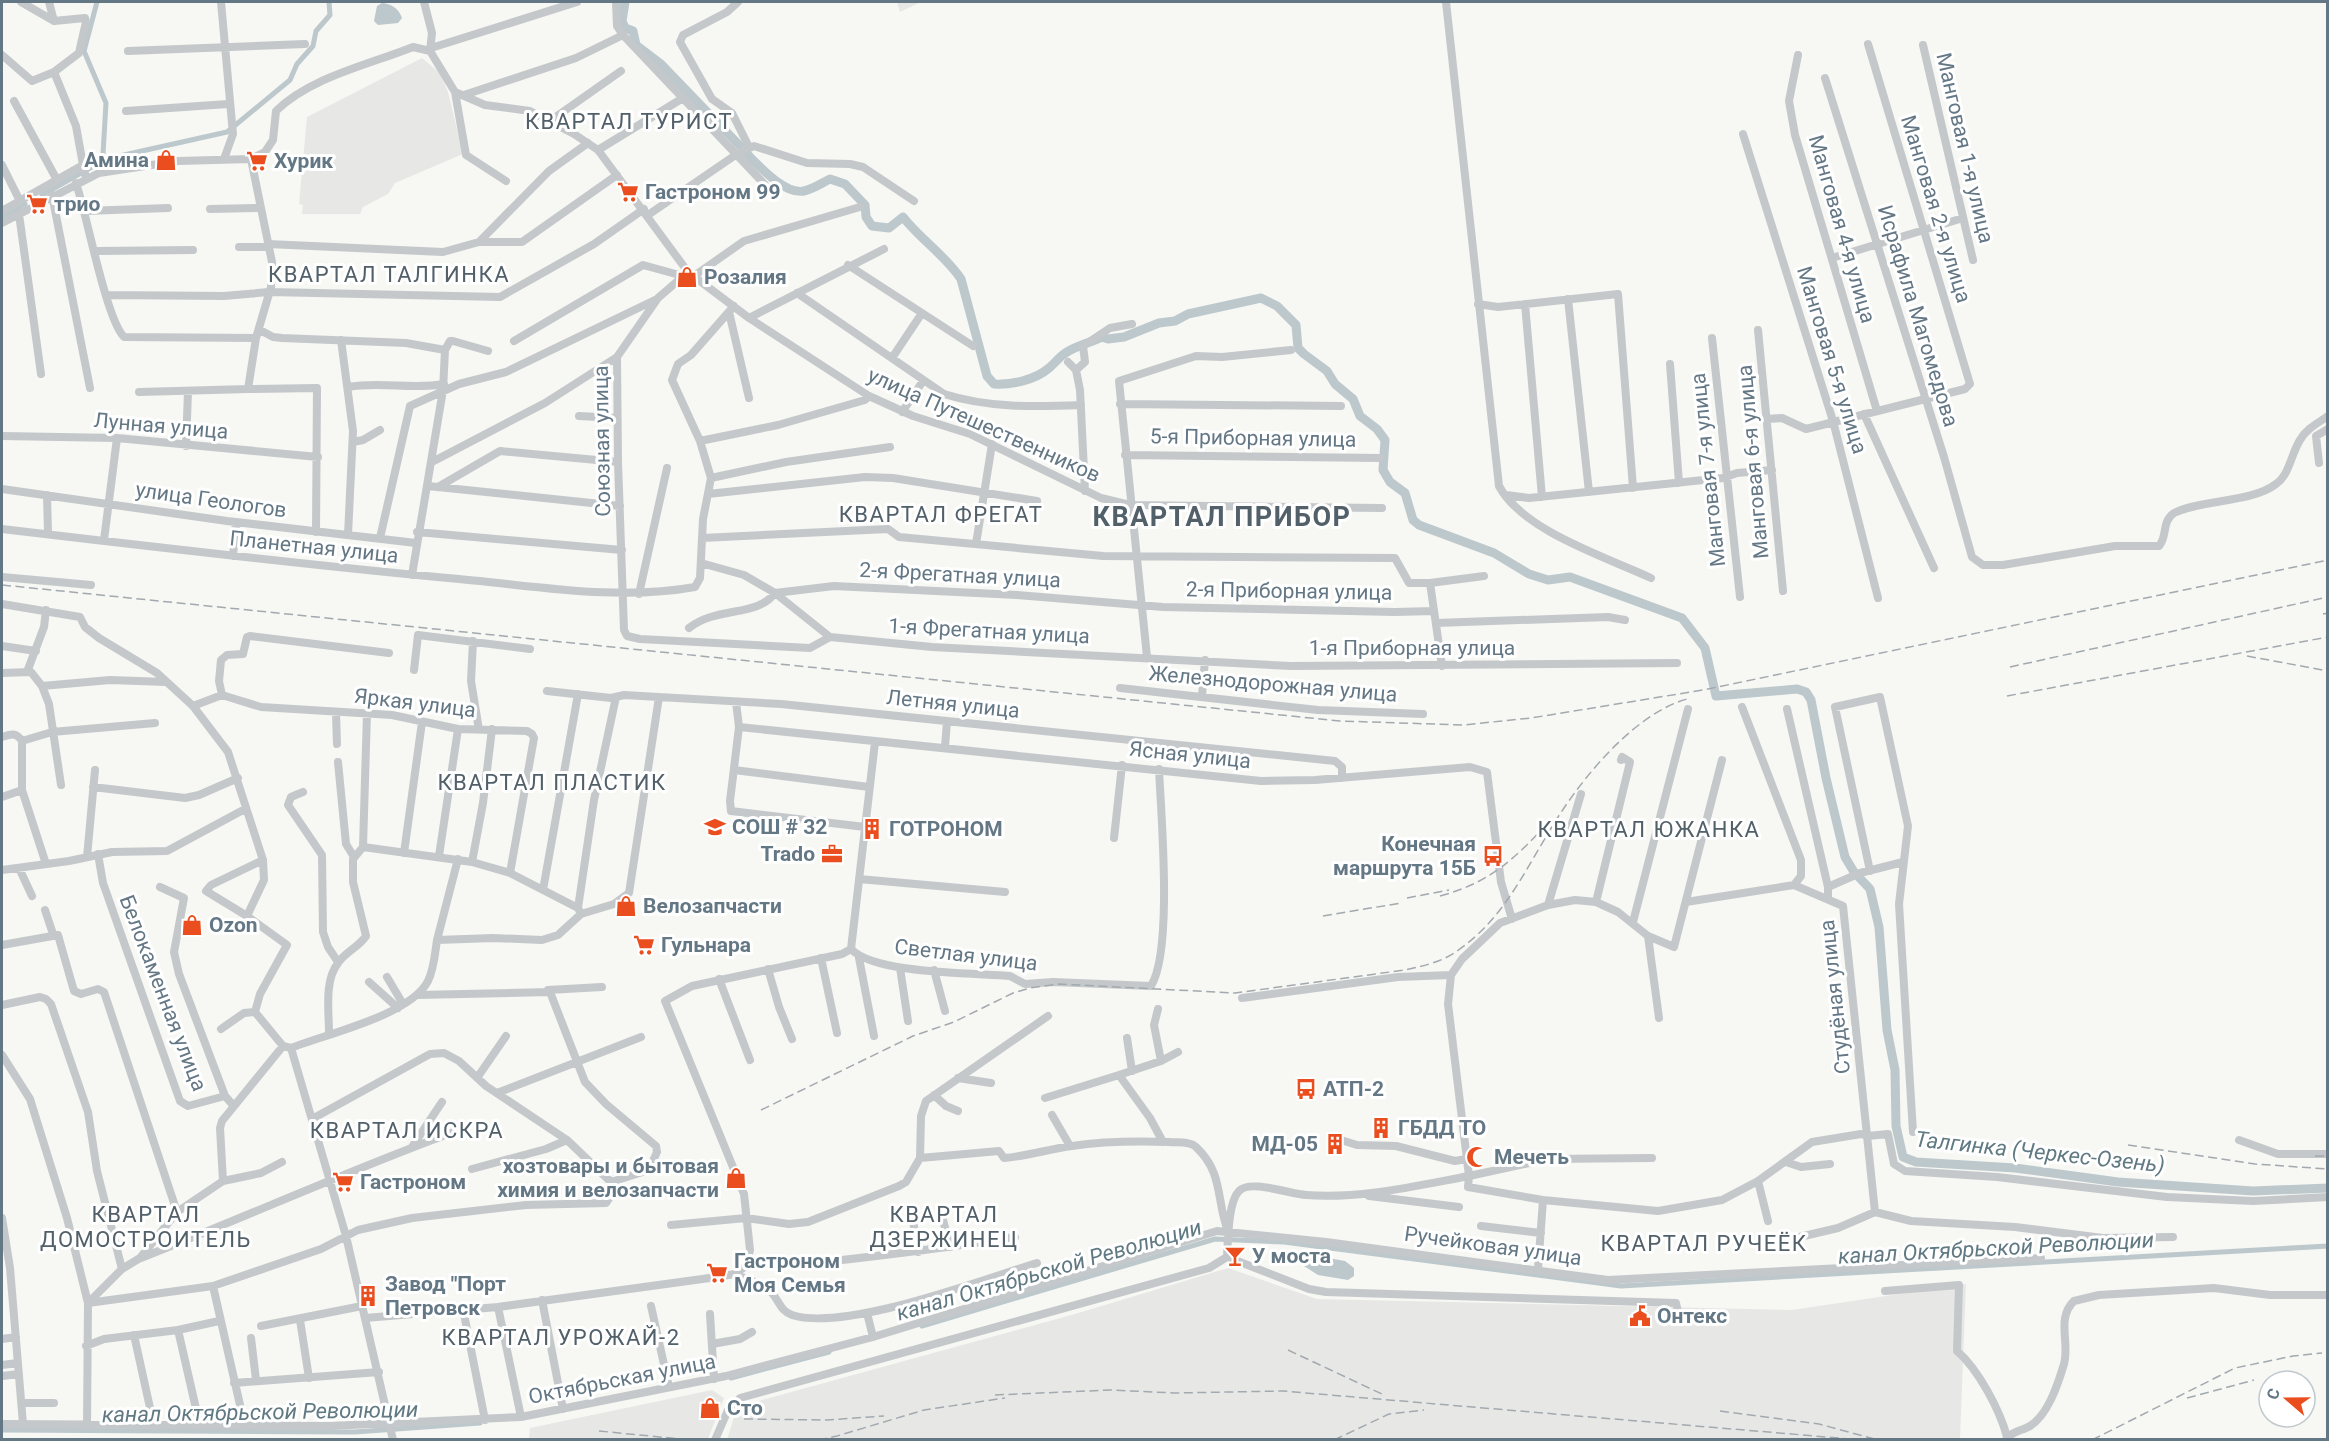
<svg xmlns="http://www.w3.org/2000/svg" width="2329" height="1441" font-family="Roboto,sans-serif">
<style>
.built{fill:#e7e8e6}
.water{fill:#bcc8cc}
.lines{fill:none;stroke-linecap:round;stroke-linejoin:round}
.canal{stroke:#bcc8cc;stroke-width:5}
.river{stroke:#bcc8cc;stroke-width:9}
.minor{stroke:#c4c8cb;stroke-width:8}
.rail{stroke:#a2a9af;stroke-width:1.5;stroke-dasharray:9 4.5;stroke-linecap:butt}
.labels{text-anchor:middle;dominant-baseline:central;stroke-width:6;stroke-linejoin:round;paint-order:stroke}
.street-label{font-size:21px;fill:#647785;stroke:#fff}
.poi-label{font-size:21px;font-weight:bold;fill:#647785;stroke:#fff;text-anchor:start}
.neighbourhood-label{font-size:22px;letter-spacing:1.5px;fill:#52606a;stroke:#fff}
.water-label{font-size:22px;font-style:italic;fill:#607982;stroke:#fff}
.district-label{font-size:27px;font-weight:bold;letter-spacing:1.5px;fill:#52606a;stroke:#fff}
</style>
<rect width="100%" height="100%" fill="#f7f7f3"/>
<path class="built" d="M897,2H921L900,12Z
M422,58L440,73L448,92L463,154L395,183L388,194L363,207L360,214H302L303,205L299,204L307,117Z
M1228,1268L1317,1299L1792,1310L1966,1284L1960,1439L727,1440L737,1407L1075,1314Z
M712,1390L724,1398L708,1439H529L530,1428Z"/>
<path class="water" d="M382,3C392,4 399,9 402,18L398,23L378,25L374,21L377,6Z
M1317,1256L1345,1261L1354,1268V1276L1348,1280L1318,1275L1304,1266L1306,1257Z"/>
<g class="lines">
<path class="canal" d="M97,2L84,51L106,103L103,154
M42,195L106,159L227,132L290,80L297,64L313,46L316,31L330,15L329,2
M2,217L25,204
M922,1326L1215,1239L1284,1242L1621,1286L2328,1246
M731,1378L829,1352
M2,1430L355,1432L480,1423"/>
<path class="river" d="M625,2L622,21L625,28L633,31L636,45L661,64L740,146
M747,154C759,166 785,195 804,191C813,189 822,183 830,179L845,184L865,205L866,217L872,226L889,228L903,217C920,239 946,256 961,279L987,376L994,384C1012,385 1035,380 1049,368C1055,363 1060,356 1067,352C1074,347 1092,342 1102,337L1108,339L1124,337L1159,323L1175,321L1188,314L1261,298L1277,306L1296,325L1298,348L1304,354L1327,371L1335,384L1353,399L1360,416L1377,429L1385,440L1383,470L1390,482L1405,493L1413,520L1419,525L1494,553L1529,574L1548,580L1570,577L1682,618L1705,648L1716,696L1797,689L1806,692L1811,700L1826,778L1845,857L1854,872L1870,889L1879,927L1887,1030L1895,1070L1896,1126L1903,1157L1916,1162L2015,1168L2118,1182L2253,1191L2328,1188"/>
<path class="minor" d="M21,2L54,21
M49,2L54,21L85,18L86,22L79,53L54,72L76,126L83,165
M221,2L233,134L224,159
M424,2L432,33L430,51L455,92L485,105L530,111L574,134L598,150L688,272L749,318L869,396L913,416L970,434L1101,498L1130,505L1382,508
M616,2L617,26L623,35L771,191
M738,2L727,12L683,35L680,42L712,99L732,113L749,147
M1446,2L1499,486C1523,531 1606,557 1651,578
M1923,45L1973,260
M431,48L577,2
M128,51L305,44
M2,55L32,81L54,72
M1798,55L1789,101L1795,135L1877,411
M1825,78L1944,457L1972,557L1983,565H2003L2115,546H2159C2168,536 2161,522 2174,513C2203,499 2251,503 2276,484C2290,474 2291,454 2300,440C2306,429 2318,423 2328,416
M455,92L466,155L506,181
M464,95L576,58L623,35
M14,101L57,180
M126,111L228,104
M550,121L621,71
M1743,134L1833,421L1878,598
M598,150L683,98
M251,159L272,262L271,287L256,338L248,389L317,388L316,532
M2,165L20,201
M76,183C87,215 106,319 124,337L256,338
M52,195L90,388
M210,209L259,208
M2,211L83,165L86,178
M85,211L168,208
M19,214L41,374
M648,215L737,154L754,146L807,163L850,164L863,167L914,201
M2,223L99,173L178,161L251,159L265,152L273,140L276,111C311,77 368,65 413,47L430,51
M479,242H522L617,175
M268,244L443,252L479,242L549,171L588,143
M239,247H269
M96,251L193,250
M1832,258L1963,218
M848,265L973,346
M688,272L658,298L617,357L618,462L624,630L627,636L640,639L810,648L830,637
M694,276L744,241L860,207
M797,293L944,394C988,408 1035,407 1081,405
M106,295L224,296L269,292L500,297L594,244L644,209
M1568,299L1589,492
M1478,304L1498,307L1618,294L1633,488
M1525,304L1542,497
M729,312L749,398
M749,318L884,249
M260,330L273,337L282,338L406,343L445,350L443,390L412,575
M1758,330L1783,591
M1712,338L1740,597
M341,340L353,431L348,535
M514,341L643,265L683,276
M445,350L450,341H453L488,351
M892,358L922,313
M1068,362L1076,370L1080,390L1085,491
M1670,364L1679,483
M1076,370L1085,362L1083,346L1110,328L1132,324
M348,387C381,381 412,390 444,384
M139,392L248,389
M1120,404L1341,406
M902,412L923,381
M1864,414L1934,568
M579,416L617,418
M1767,419L1782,418L1806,429L1965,389L1970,384L1868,44
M2,436L117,438L318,457
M700,441L778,425L865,400L869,396
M353,442L363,440L380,430
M186,446L188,391
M1125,455L1380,458
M432,462L545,403L617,357
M2319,463L2316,436L2328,429
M711,478L786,462L890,447
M428,486L620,506
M438,487L500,451L618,462
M2,489L227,521L416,543
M708,494L865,477L893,478L1037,501
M47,495L48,533
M1506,495L1529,498L1723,478L1737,473L1772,470
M2,529C154,547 306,565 459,579C537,586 617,601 695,587L700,578L703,519L711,478L700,441L672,380L678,364L691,355L734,306
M417,532L622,550
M380,538L410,406L459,384L506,372L657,299
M702,538L888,529L899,537L1103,556L1395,558L1409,583H1430L1484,576
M104,540L117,438
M976,544L992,444
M233,556L236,522
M701,563L744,575L775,593L830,637
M2,577L91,585
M1430,583L1442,666
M639,594L667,468
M2,604L80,617L85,627L99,638L157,673L193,706L228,752L263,860L264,880L247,916L287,945L260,994L255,1012L283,1046L291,1048L346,1236L393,1440
M1436,623L1608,617L1625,620
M689,628C717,606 758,617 775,593L834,586L1017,595L1163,607L1395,612L1434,611
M830,637L932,647L1291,666L1677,663
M473,641L471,681L479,730
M2,646L36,651
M1147,657L1119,381L1196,356L1222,357L1291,350
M414,670L418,635L530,649
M27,672L44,627L46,610
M2,673L31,672L42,686L110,680L166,682
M42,686L49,704L61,785
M1120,688L1318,710L1423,714
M547,691L611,698L624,695L781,704L1335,761L1342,767V778
M222,695L261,707L392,715L458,729L527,731L532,734L534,738L510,873
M222,695L219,681L221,660L227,655L243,654L247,637L250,636L389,653
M1202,696L1205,660
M736,702L739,727L730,801L731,811L865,827
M193,706L222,695
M1742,707L1801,860V876L1794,885
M1787,709L1828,887V898
M336,713L337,744
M739,727L1261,781L1315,780L1470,767L1487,772L1501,882L1512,919
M2,737C11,734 16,732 22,741
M945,747L947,721
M338,762L346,844L354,857
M734,770L869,787
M93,787L185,798L199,795L238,778
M22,790L46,864
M303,792L291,797L288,805L322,855L323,932L328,947L338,962
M2,797L22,790V741L52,732L155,723
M1114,838L1122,765
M363,847L367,713
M404,853L422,722
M98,854L103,883L180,1101L188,1106L225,1096
M439,856L458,729
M87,857L95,770
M472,862L483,803L492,729
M19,868L32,896
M2,870L69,861L112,852L167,851L245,809
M1870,871L1835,707L1880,697L1908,826L1899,904L1913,1132
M859,879L1005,892
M160,887L184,898L174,952L179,974L225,1096L233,1105
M1828,887L1860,873L1903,862
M543,890L578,694
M1596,902L1630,762L1622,757L1621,760
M1686,902L1794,885L1843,906L1875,1212
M1548,905L1581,794
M578,908L594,800L616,697
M45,910L53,934
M247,916L206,891L211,885L263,860
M1633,922L1688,709
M1648,936L1659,1018
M437,940L458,859
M2,945L58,935L74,991L81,994L98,989L104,992L177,1212
M851,949C874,974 974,973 1010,976L1025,984L1053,982L1151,986C1173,951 1161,814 1159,769
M821,958L837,1033
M859,958L874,1036
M900,968L908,1021
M768,969L779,1007L792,1039
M934,970L945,1011
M387,977L403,1004
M719,979L750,1060
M369,982L398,1008
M548,990L602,987
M417,995L550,992L585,1082L606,1104L656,1146L657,1152L649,1170L611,1182
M1242,998L1398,977L1451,975
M2,1005L40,997L46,999L51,1004L88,1112L97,1171L122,1269
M1158,1009L1154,1025L1161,1061
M221,1029L244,1013L255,1012
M329,1033C329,1011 324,981 338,963C345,952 359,947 366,936L353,882V859L363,847L472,862L510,873L578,908L581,914
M1127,1038L1132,1071
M291,1048C326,1034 411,1015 428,981C434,969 435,953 437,940L493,938L542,940L558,935L581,914L614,904L629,893L659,697
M2,1055L30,1099L67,1218L88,1303L213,1286L321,1249L358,1230L412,1218L526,1205L606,1203L612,1194L611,1182L567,1140L486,1086L459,1061L444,1053L430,1054L312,1119
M1119,1075L1161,1061L1178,1052
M477,1078L506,1036
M958,1078L991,1083
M497,1093L641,1037
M934,1095L946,1106L958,1111
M1045,1098L1119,1075L1150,1118L1163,1142
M1052,1115L1070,1146
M1341,1140L1357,1145L1396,1146L1455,1161L1466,1159
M2239,1140L2278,1154H2328
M412,1147L442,1102
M920,1158L921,1116L926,1101L1048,1016
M1652,1158L1548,1159L1469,1176L1468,1187L1543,1200L1658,1211L1722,1200L1758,1181L1812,1142L1861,1134L1868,1136L1888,1134L1894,1164L1905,1171L1997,1177L2167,1197L2253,1201L2328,1197
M1786,1162L1801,1167L1830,1164
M472,1169L546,1149L567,1140
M223,1181L261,1173L282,1162
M1758,1181L1768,1221
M1369,1196L1459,1207
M912,1214L918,1252
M942,1216L950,1247
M2,1218L10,1268L23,1424
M671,1225L746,1218L789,1224L808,1222L899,1186L906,1182L920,1158L999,1151L1004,1158C1028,1156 1049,1149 1072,1146C1105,1141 1137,1141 1169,1142C1177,1143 1190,1141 1196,1147C1224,1173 1216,1201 1228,1231
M1481,1226L1541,1233
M1791,1239L1838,1228L1875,1212L1911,1221L2015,1227L2103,1238L2173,1237
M1227,1257C1228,1241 1228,1202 1239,1191C1250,1179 1290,1194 1306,1195C1361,1199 1415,1186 1469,1176L1448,1004L1451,975L1462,959L1500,923L1548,905L1575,900L1596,902L1618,912L1648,936L1674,947L1722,760
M141,1258C248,1216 352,1169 459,1130
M746,1266C772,1260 797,1264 824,1262C888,1255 951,1247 1015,1237
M1538,1269L1543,1200
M734,1274C746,1279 762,1283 771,1292C779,1300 780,1311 792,1315C845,1332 981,1280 1037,1263
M213,1286L245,1427
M1885,1291L1959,1285L1957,1351C1978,1369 2000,1410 2007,1437
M542,1300L563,1409
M651,1306L669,1387
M498,1307L521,1417
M463,1309L485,1420
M867,1313L873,1337
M710,1314L714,1379
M365,1318L498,1307L717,1277L734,1274L746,1266L750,1250L744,1194L665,1001L692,986L842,954L851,949L875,742
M300,1320L309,1378
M261,1326L362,1306
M178,1330L200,1426
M134,1335L154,1426
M251,1338L256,1380
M2,1339L16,1337
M712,1344L740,1339L752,1332
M86,1346L104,1339L178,1330L219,1321
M2,1365L18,1363
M2,1376L19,1374
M234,1383L379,1372
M22,1403H54
M2,1424L329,1426L521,1417L726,1376L873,1337L1217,1231L1326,1242L1608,1280L2041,1258
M87,1426L88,1303L122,1269L140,1258L177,1212L223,1181L220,1128L222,1121L283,1046
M715,1440L728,1410L740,1398L1209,1268L1227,1257L1309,1289L1326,1292L1676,1303L1680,1321
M2006,1440C2011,1431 2022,1431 2030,1426C2048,1415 2058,1384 2064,1364C2070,1343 2056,1318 2074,1301L2099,1295L2214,1288L2270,1295H2328"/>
<path class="rail" d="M2,585L1340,721L1463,725L1531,718L1703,690L2328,560
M2323,614L2328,613
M2247,656L2328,671
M2010,667L2328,597
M2007,696L2328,637
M1440,896C1492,882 1515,858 1551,820
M1407,898L1449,890
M1323,916L1401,903
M761,1110L913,1036L954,1022L1013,993L1030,988L1059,984L1235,993L1405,970C1423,966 1442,962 1457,951C1507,917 1528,863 1560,814C1588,771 1637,713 1687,699
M2128,1145L2255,1164L2328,1169
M2315,1156H2328
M1288,1350L1384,1395
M995,1395L1110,1390L1174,1393L1283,1391L1862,1440
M2187,1398L2254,1380
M1720,1411L1819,1424L1878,1440
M744,1419L827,1420L884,1416
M599,1431L691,1440
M818,1440L837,1436L924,1410L1005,1398
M1334,1440L1389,1414L1424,1410
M2092,1440L2235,1368L2293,1356L2322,1353"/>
</g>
<defs>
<symbol id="shop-bare" viewBox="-9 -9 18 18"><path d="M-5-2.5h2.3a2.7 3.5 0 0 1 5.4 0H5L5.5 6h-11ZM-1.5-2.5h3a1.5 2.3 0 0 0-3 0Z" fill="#ea4e1f" stroke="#fff" stroke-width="2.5" paint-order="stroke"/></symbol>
<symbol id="supermarket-bare" viewBox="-9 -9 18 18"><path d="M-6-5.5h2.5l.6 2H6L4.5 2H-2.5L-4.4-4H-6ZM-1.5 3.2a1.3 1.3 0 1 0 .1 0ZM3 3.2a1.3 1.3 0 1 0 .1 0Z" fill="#ea4e1f" stroke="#fff" stroke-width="2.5" paint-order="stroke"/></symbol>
<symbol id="school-bare" viewBox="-9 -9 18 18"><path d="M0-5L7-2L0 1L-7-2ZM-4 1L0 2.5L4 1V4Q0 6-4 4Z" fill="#ea4e1f" stroke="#fff" stroke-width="2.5" paint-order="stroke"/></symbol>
<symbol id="building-bare" viewBox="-9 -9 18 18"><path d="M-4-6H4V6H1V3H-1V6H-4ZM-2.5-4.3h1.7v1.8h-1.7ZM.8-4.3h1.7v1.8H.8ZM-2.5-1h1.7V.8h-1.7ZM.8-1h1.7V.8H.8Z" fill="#ea4e1f" stroke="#fff" stroke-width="2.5" paint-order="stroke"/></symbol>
<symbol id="office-bare" viewBox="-9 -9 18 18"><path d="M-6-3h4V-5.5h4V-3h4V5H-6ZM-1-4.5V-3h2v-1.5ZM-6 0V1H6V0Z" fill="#ea4e1f" stroke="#fff" stroke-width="2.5" paint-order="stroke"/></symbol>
<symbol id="bus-bare" viewBox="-9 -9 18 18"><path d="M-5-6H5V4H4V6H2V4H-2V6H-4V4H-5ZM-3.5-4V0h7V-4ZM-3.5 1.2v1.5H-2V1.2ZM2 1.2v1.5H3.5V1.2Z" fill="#ea4e1f" stroke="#fff" stroke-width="2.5" paint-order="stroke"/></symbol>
<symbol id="mosque-bare" viewBox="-9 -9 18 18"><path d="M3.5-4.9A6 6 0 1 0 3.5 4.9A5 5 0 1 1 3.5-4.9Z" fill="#ea4e1f" stroke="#fff" stroke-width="2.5" paint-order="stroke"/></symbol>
<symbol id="bar-bare" viewBox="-9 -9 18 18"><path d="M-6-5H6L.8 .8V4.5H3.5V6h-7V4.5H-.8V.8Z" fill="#ea4e1f" stroke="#fff" stroke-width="2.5" paint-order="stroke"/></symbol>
<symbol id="civic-bare" viewBox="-9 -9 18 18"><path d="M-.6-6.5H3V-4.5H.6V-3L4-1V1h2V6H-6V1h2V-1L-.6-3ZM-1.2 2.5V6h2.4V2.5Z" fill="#ea4e1f" stroke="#fff" stroke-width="2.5" paint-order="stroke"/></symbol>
</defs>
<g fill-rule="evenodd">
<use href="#shop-bare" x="151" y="145" width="30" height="30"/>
<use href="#supermarket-bare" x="242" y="146" width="30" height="30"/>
<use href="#supermarket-bare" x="613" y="177" width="30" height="30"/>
<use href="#supermarket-bare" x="22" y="189" width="30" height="30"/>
<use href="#shop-bare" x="672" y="262" width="30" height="30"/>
<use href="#school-bare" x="700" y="812" width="30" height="30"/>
<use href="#building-bare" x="857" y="814" width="30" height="30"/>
<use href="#office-bare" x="817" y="839" width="30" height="30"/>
<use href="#bus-bare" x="1478" y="841" width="30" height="30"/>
<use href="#shop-bare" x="611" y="891" width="30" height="30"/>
<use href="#shop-bare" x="177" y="910" width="30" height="30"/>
<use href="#supermarket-bare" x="629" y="930" width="30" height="30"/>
<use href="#bus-bare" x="1291" y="1074" width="30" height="30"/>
<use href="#building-bare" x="1366" y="1113" width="30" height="30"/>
<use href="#building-bare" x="1320" y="1129" width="30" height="30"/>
<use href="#mosque-bare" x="1462" y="1142" width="30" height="30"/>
<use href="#shop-bare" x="721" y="1163" width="30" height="30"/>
<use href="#supermarket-bare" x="328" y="1167" width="30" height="30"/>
<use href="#bar-bare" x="1220" y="1241" width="30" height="30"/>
<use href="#supermarket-bare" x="702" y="1258" width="30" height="30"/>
<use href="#building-bare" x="353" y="1281" width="30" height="30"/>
<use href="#civic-bare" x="1625" y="1301" width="30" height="30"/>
<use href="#shop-bare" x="695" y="1393" width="30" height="30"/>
</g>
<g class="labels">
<g class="street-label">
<text transform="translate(1965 148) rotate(77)">Манговая 1-я улица</text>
<text transform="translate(1936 209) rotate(73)">Манговая 2-я улица</text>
<text transform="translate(1842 229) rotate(74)">Манговая 4-я улица</text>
<text transform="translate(1918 316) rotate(73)">Исрафила Магомедова</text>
<text transform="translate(1832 360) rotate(73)">Манговая 5-я улица</text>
<text transform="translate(984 425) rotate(24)">улица Путешественников</text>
<text transform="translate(161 426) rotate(5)">Лунная улица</text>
<text transform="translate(1253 438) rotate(1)">5-я Приборная улица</text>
<text transform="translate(602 441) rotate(-91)">Союзная улица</text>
<text transform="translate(1753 462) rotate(-95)">Манговая 6-я улица</text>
<text transform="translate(1708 470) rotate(-96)">Манговая 7-я улица</text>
<text transform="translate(211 500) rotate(8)">улица Геологов</text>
<text transform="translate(314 547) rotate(6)">Планетная улица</text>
<text transform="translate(960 575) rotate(3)">2-я Фрегатная улица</text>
<text transform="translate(1289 591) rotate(1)">2-я Приборная улица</text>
<text transform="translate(989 631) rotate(3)">1-я Фрегатная улица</text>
<text x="1412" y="648">1-я Приборная улица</text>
<text transform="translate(1273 684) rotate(5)">Железнодорожная улица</text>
<text transform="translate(415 703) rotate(7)">Яркая улица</text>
<text transform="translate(953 704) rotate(6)">Летняя улица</text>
<text transform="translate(1190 755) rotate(6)">Ясная улица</text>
<text transform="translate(966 955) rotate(7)">Светлая улица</text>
<text transform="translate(163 993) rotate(69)">Белокаменная улица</text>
<text transform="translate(1835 997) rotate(-96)">Студёная улица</text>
<text transform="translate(1493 1246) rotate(8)">Ручейковая улица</text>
<text transform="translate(622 1379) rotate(-11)">Октябрьская улица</text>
</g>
<g class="poi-label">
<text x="149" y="160" text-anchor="end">Амина</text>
<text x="274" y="161">Хурик</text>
<text x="645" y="192">Гастроном 99</text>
<text x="54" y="204">трио</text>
<text x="704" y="277">Розалия</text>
<text x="732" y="827">СОШ # 32</text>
<text x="889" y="829">ГОТРОНОМ</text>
<text x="1476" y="844" text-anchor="end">Конечная<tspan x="1476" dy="24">маршрута 15Б</tspan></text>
<text x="815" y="854" text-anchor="end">Trado</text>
<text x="643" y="906">Велозапчасти</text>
<text x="209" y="925">Ozon</text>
<text x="661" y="945">Гульнара</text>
<text x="1323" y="1089">АТП-2</text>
<text x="1398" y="1128">ГБДД ТО</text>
<text x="1318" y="1144" text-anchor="end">МД-05</text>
<text x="1494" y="1157">Мечеть</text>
<text x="719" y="1166" text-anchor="end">хозтовары и бытовая<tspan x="719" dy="24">химия и велозапчасти</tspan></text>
<text x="360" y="1182">Гастроном</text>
<text x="1252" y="1256">У моста</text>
<text x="734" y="1261">Гастроном<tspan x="734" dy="24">Моя Семья</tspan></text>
<text x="385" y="1284">Завод "Порт<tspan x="385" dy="24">Петровск</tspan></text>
<text x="1657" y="1316">Онтекс</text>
<text x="727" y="1408">Сто</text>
</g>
<g class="neighbourhood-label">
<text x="629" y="121">КВАРТАЛ ТУРИСТ</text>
<text x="389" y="274">КВАРТАЛ ТАЛГИНКА</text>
<text x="941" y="514">КВАРТАЛ ФРЕГАТ</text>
<text x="552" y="782">КВАРТАЛ ПЛАСТИК</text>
<text x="1649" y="829">КВАРТАЛ ЮЖАНКА</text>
<text x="407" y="1130">КВАРТАЛ ИСКРА</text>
<text x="146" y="1214">КВАРТАЛ<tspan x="146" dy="25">ДОМОСТРОИТЕЛЬ</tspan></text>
<text x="944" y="1214">КВАРТАЛ<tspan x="944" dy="25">ДЗЕРЖИНЕЦ</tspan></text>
<text x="1704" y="1243">КВАРТАЛ РУЧЕЁК</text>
<text x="561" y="1337">КВАРТАЛ УРОЖАЙ-2</text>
</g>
<g class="water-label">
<text transform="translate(2040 1152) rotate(6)">Талгинка (Черкес-Озень)</text>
<text transform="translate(1996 1248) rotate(-3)">канал Октябрьской Революции</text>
<text transform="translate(1049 1270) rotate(-16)">канал Октябрьской Революции</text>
<text transform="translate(260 1412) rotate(-1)">канал Октябрьской Революции</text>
</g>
<g class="district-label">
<text x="1222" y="517">КВАРТАЛ ПРИБОР</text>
</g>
</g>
<rect width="2329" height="1441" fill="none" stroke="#647785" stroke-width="6"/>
<g transform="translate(2287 1399) rotate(290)"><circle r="28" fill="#ffffff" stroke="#c1c9ce" stroke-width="1.5"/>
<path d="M0-4.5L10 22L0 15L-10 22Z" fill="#ea4e1f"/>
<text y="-9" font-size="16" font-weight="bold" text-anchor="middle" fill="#647785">С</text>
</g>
</svg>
